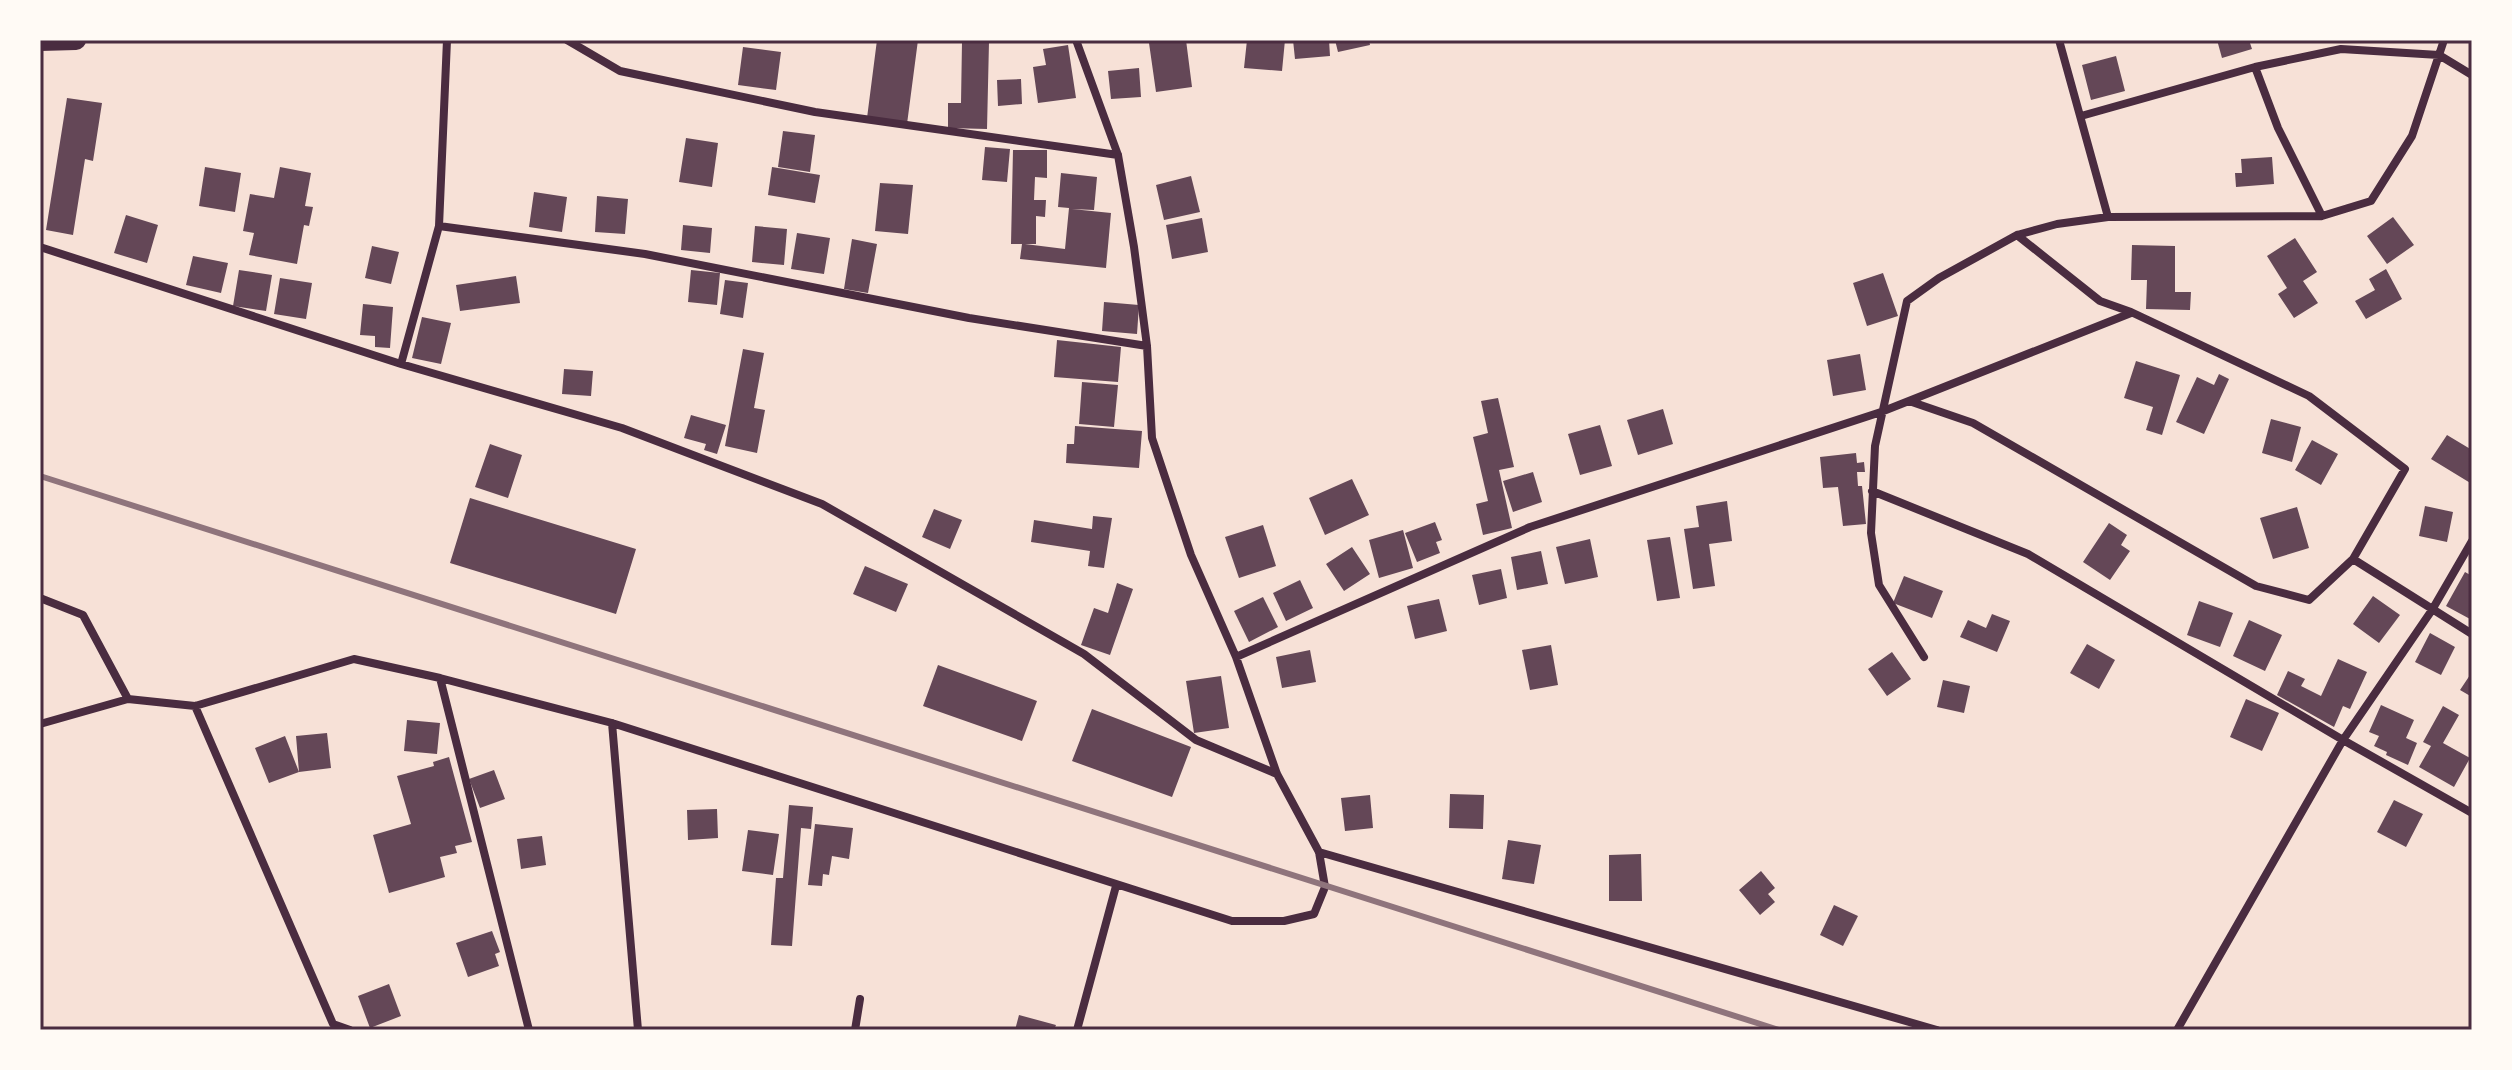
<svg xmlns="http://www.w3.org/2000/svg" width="2512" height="1070" font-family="'Asap Condensed',sans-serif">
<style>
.building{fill:#644757}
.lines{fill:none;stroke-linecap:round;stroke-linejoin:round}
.minor{stroke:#4a2c40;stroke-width:8}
.trunk{stroke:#4a2c40;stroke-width:20}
.rail{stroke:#8f747c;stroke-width:6}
.neatline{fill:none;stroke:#4a2c40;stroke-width:3}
</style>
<rect width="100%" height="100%" fill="#f7e1d7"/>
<path class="building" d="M877,40H918L907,124L867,118Z
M1172,40H1186L1192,87L1156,92L1149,43Z
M1247,40H1285L1282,71L1244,68Z
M1293,40H1329L1330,56L1295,59Z
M1335,40H1369L1370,45L1338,52Z
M2217,40H2249L2252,49L2222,58Z
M962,42H989L987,129L948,128V103H961Z
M1068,45L1076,98L1038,103L1033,67L1046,65L1043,49Z
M743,47L781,52L776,90L738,85Z
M2116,56L2125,91L2091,100L2082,65Z
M1139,68L1141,97L1111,99L1108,71Z
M1021,79L1022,104L998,106L997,80Z
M67,98L102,103L93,161L85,159L73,235L46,230Z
M783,131L815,135L810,172L778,167Z
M686,138L718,143L712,187L679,182Z
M985,147L1010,149L1007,182L982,180Z
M1013,150H1047V178L1035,177L1034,200H1046L1045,217L1036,216V244H1025L1065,249L1069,208L1058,207L1061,173L1097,177L1094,210L1072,209L1111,213L1106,268L1020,259L1022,244H1011Z
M2272,157L2274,184L2236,187L2235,173H2242L2241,159Z
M205,167L241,173L235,212L199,206Z
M280,167L311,173L305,206L313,207L309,226L304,225L297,264L249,255L254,233L243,231L250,194L274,198Z
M772,167L820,175L815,203L768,195Z
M1191,176L1200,212L1164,220L1156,185Z
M880,183L913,185L908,234L875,231Z
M534,192L567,197L562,232L529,227Z
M597,196L628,199L625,234L595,232Z
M126,215L158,225L147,263L114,253Z
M2393,217L2414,245L2387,264L2367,236Z
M1202,218L1208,252L1172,259L1166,225Z
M683,225L712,228L710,253L681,250Z
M755,226L787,229L784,265L752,262Z
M797,233L830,238L824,274L791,269Z
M2295,238L2317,272L2303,281L2318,303L2294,318L2278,294L2287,288L2267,256Z
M852,239L877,244L868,293L844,289Z
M2132,245L2175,246V292H2191L2190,310L2146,309L2147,280H2131Z
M372,246L399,252L391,284L365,278Z
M193,256L228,263L221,293L186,285Z
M2386,269L2402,299L2366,319L2355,301L2375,290L2369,279Z
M239,270L272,275L266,311L233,306Z
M691,270L720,273L717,305L688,302Z
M1883,273L1898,316L1867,326L1853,283Z
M516,276L520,303L460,311L456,285Z
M280,278L312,283L306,319L274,314Z
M725,280L748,283L743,318L720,314Z
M1104,302L1139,305L1137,334L1102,331Z
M363,304L393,307L390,348L375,347V336L360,335Z
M422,317L451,323L441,364L412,358Z
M1057,340L1121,347L1118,382L1054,377Z
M743,349L764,353L754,408L765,410L757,453L725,446Z
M1860,354L1866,390L1833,396L1827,360Z
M2136,361L2180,375L2162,435L2146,430L2153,407L2124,398Z
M564,369L593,371L591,396L562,394Z
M2219,374L2229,379L2204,434L2176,422L2197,377L2214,385Z
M1082,382L1118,385L1114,427L1079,424Z
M1498,398L1514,467L1499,470L1512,528L1483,535L1476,504L1488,501L1473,437L1488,433L1481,401Z
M1663,409L1673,444L1638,455L1627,420Z
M691,415L726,425L717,454L704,450L706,444L684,438Z
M2271,419L2301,427L2292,462L2262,453Z
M1600,425L1612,466L1580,475L1568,434Z
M1075,426L1142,431L1139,468L1066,463L1067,444H1074Z
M2447,435L2472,450V484L2431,459Z
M2312,440L2338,454L2321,485L2295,470Z
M490,444L522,455L508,498L475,487Z
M1856,453L1857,463L1864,462L1865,472H1857L1858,486H1862L1866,524L1843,526L1838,487L1823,488L1820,457Z
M1533,472L1542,502L1513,512L1503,481Z
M1352,479L1369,515L1325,535L1309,498Z
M470,498L636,549L616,614L450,563Z
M1727,501L1732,541L1709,544L1715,586L1693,589L1684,529L1699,527L1696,506Z
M2425,506L2453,512L2447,542L2419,536Z
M2297,507L2309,548L2273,559L2260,518Z
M934,509L962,520L950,549L922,537Z
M1093,516L1112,518L1104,568L1088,566L1090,551L1031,542L1034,520L1092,529Z
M1435,522L1442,540L1436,542L1440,553L1417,562L1405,533Z
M2109,523L2127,535L2121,545L2130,551L2110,580L2083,562Z
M1263,525L1276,566L1239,578L1225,537Z
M1403,530L1413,568L1379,578L1369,540Z
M1670,537L1680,598L1657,601L1647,540Z
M1590,539L1598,577L1565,584L1556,547Z
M1352,547L1370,574L1344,591L1326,564Z
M1541,551L1548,584L1517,590L1511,557Z
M865,566L908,584L896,612L853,594Z
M1501,569L1507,598L1479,605L1472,575Z
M2465,572L2472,576L2470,619L2446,606Z
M1904,576L1943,591L1932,618L1893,603Z
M1300,580L1313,608L1286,621L1273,593Z
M1117,583L1133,589L1110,655L1081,645L1094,608L1108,613Z
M2373,596L2400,615L2379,643L2353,624Z
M1263,597L1278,627L1249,642L1234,611Z
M1439,599L1447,631L1415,639L1407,606Z
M2199,601L2233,613L2220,647L2187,635Z
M1992,614L2010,621L1997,652L1960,637L1968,620L1986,628Z
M2249,620L2282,635L2265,671L2233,656Z
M2430,633L2455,647L2441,675L2415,662Z
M2087,644L2115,660L2099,689L2070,673Z
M1551,645L1558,685L1530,690L1522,650Z
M1310,650L1316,682L1282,688L1276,657Z
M1892,652L1911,679L1887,696L1868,669Z
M2338,659L2367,672L2350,709L2343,706L2334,727L2277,695L2288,671L2305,679L2301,686L2321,696Z
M938,665L1037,701L1022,741L923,706Z
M2472,672V697L2460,690Z
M1221,676L1229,728L1194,733L1186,681Z
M1943,680L1970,686L1964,713L1937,707Z
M2246,699L2279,713L2262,751L2230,737Z
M2381,705L2414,720L2406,738L2417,743L2408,765L2386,755L2387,752L2374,746L2379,736L2369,732Z
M2443,706L2459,715L2443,743L2470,758L2454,787L2419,767L2431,746L2423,742Z
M1092,709L1191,747L1172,797L1072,761Z
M407,720L440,723L437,754L404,751Z
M327,733L331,768L299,772L296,736Z
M285,736L299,772L269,783L255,748Z
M449,757L472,842L455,846L457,853L440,857L445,877L389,893L373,835L411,824L397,776L434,766L433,762Z
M494,770L505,799L480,808L469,779Z
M1450,794L1484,795L1483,829L1449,828Z
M1370,795L1373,828L1345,831L1341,798Z
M2394,800L2423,814L2406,847L2377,832Z
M789,805L813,807L811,829L801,828L792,946L771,945L776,878H783Z
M717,809L718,838L688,840L687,810Z
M815,824L853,828L849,859L832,856L829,875L823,874L822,886L808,885Z
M748,830L779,834L773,875L742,871Z
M542,836L546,865L521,869L517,839Z
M1508,840L1541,845L1534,884L1502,879Z
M1641,854L1642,901H1609V855Z
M1761,871L1775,888L1768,894L1775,902L1760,915L1739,890Z
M1834,905L1858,916L1843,946L1820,935Z
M492,931L500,952L495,954L499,966L468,977L456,943Z
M389,984L401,1016L370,1028L358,996Z
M1019,1015L1056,1025L1054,1030H1015Z"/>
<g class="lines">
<path class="minor" d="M567,40L620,71L815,112L1118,155
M2059,40L2108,217
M2255,67L2278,128L2322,216
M2081,116L2255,67L2341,49L2439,55L2472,75
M439,226L645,254L969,318L1147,346
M40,247L401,364L622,428L822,504L1084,654L1196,740L1277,774
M401,364L439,226L447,40
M1909,401L1973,423L2256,586L2309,600L2353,559L2405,469L2309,396L2131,312L2100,301L2017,235
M1872,491L2028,554L2343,740L2472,813
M2353,559L2472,634
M40,598L83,615L128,699
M1236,657L1530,527L1881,412L2131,313
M1924,657L1879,585L1871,533L1875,446L1907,301L1939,278L2017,235L2057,224L2108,217L2322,216L2371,201L2412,136L2444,40
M440,678L529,1030
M195,706L333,1024L350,1030
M612,723L638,1030
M40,724L128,699L195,706L354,659L440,678L612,723L1232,921H1284L1314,914L1325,887L1319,852L1277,774L1236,657L1191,555L1152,438L1147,346L1134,247L1118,155L1076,40
M1319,852L1937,1030
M855,1030L860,999
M1077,1030L1116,886
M2177,1030L2343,740L2432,610L2472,541"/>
<path class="trunk" d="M40,41L76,40"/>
<path class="rail" d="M40,476L1779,1030"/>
</g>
<rect width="2512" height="1070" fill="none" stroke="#fffaf5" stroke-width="84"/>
<rect x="42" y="42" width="2428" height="986" class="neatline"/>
</svg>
